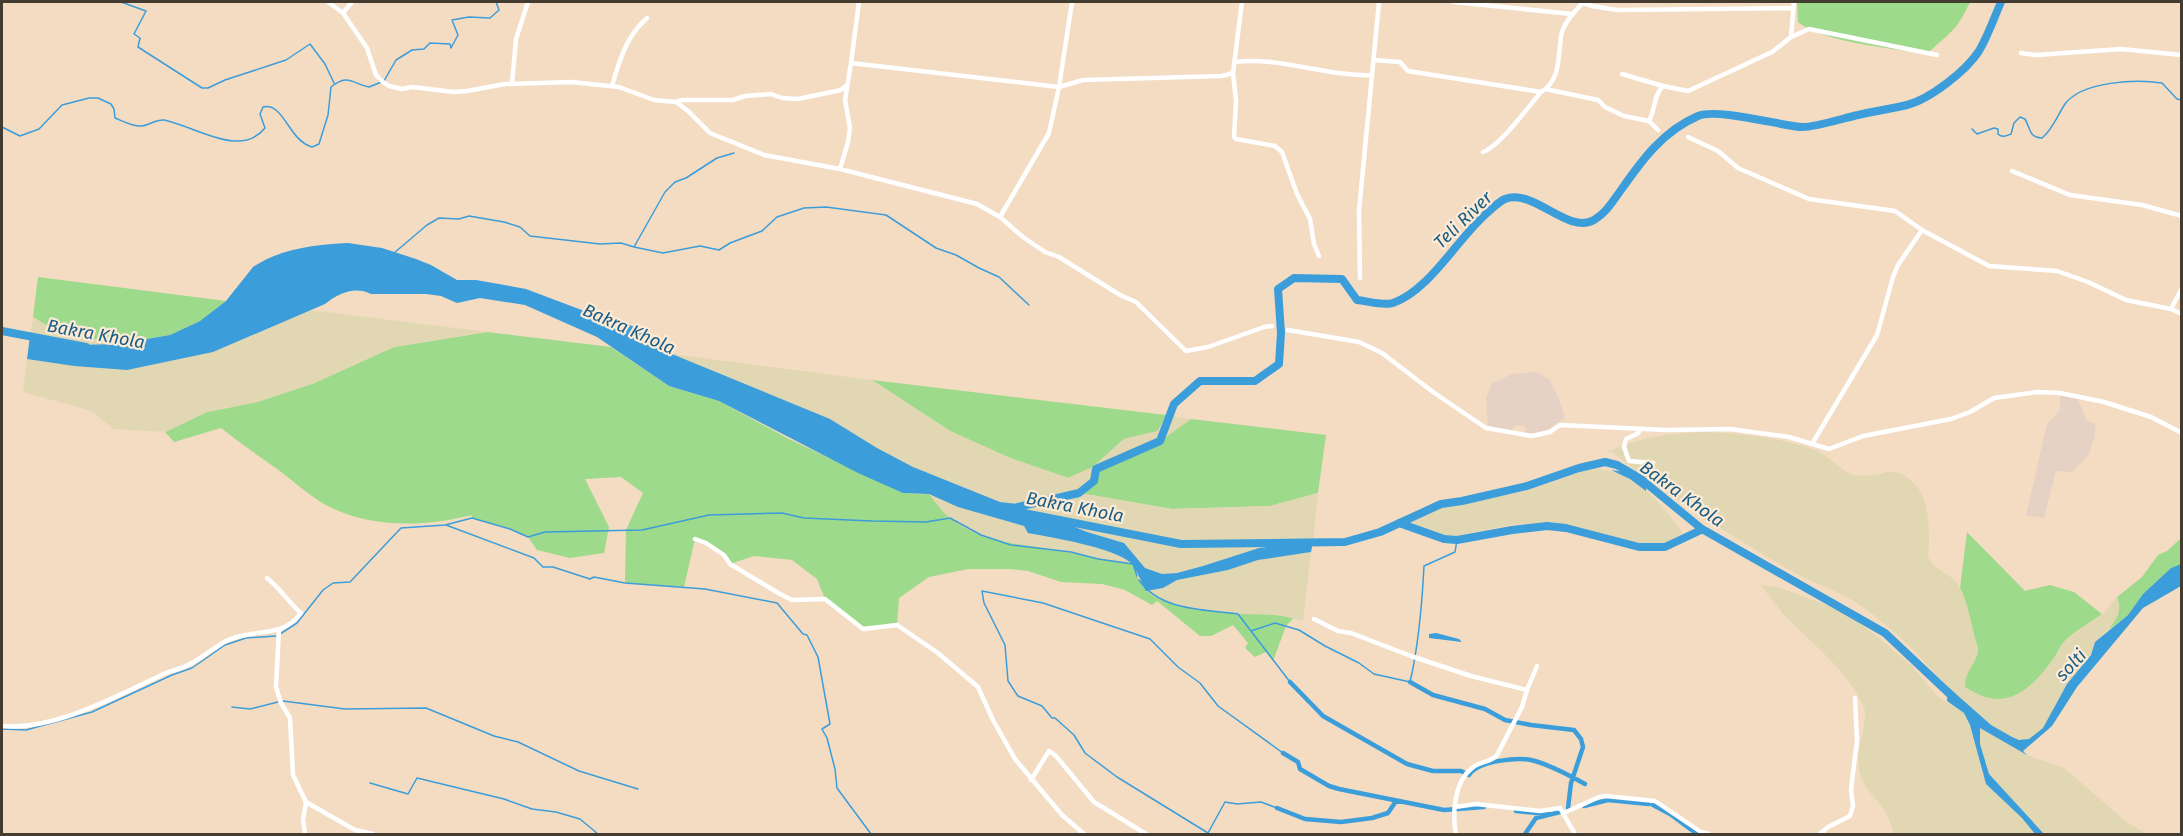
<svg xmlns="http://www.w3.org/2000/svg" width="2183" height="836" font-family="'Fira Sans',sans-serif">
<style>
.industrial{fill:#e6d2c4}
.green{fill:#9dda8b}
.sand{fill:#e1d7b2}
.water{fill:#3b9dda}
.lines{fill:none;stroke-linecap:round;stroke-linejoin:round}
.stream{stroke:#3b9dda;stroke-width:1.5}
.canal{stroke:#3b9dda;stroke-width:4.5}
.river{stroke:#3b9dda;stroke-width:8}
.minor{stroke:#fff;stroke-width:4.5}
.labels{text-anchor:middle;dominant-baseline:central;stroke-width:4.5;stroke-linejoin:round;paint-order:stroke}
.water-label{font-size:18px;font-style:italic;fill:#165c85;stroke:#fdead5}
</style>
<rect width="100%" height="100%" fill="#f4dcc2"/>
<path class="industrial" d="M1537,372L1550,380L1559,399L1565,418L1545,431L1525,435L1526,428L1523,425L1514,426L1512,431L1488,426L1486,398L1492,383L1512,374Z
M2060,393L2077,397L2087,421L2096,424L2094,438L2089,455L2072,472L2056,471L2044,518L2026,515L2047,424L2060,410Z"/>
<path class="green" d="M1797,2H1970C1961,21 1957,28 1940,42C1934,47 1932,51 1924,54C1892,48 1821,42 1798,22Z
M38,277L226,301L200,321L170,335L117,344L57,332L33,317Z
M487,332L611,347L669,386L719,401L789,439L903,493L929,494L950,518L1043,548L1133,564C1136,573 1139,582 1145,589C1171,618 1257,609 1294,618L1286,626L1273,661L1266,652L1255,657L1245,648L1248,643L1233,625L1211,636H1200L1157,601L1152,605L1125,590L1102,584L1061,582L1028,571L1010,569H968L929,577L899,598L897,625L863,629L825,599L817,579L792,560L754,556L730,564L724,555L695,539L684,587L625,583L626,530L643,493L621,477L585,479L609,527L604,553L570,558L537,550L528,537L510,529L472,518V515C425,527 369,529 324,504C309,495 294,482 280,471C260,457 240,443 221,428L174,442L165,432L207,412L257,402L312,384L394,347Z
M872,380L1166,415L1158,431L1124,439L1093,467L1068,478L1010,458L950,431Z
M1191,419L1326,435L1318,493L1270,506L1172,509L1079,493L1094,481L1096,469L1160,441Z
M1967,532L2025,591L2050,585L2074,592L2102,614C2090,623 2074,631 2064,642C2059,647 2058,653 2054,658C2030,692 2005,714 1965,687C1963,672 1978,663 1978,648L1960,588Z
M2181,538V564L2171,568L2143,594L2128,615L2107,631C2115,623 2121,609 2117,597L2142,577L2158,555L2167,551Z"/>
<path class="sand" d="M310,310L487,332L394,347L312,384L257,402L207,412L165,432L113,429L92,411L23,392L27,359L74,366L127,370L213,352Z
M33,317L57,332L117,344L76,346L30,336Z
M672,354L872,380L950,431L1010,458L1068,478L1093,467L1124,439L1158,431L1166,415L1191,419L1160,441L1096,469L1094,481L1080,493L1172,509L1270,506L1318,493L1313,542L1259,548L1203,566L1177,573L1162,574L1145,568L1124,543L1087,532L1053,518L1019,511L1026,505L1000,502L913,467L877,448L830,419Z
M1705,432C1743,434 1782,437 1817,451C1831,457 1841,473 1856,475C1885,480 1892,458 1918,488C1928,501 1929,526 1929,542C1929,546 1928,551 1928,555C1929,568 1950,573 1957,583C1969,599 1971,629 1978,648C1978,663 1963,672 1965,687C2005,714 2029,692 2054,658C2058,652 2060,645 2067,639C2077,629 2090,624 2101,615C2107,610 2112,603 2117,597C2127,620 2102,630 2094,647C2089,656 2087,663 2080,670C2076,674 2071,679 2068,683C2057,699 2045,742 2021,740C1985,737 1924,656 1894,632C1878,618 1862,605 1843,595C1827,587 1809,581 1793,572C1776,563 1760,552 1743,542C1697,514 1654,486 1612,452H1607C1639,437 1670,433 1705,432Z
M1600,469C1638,474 1662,505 1683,533L1666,543L1638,545L1568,525L1552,523L1516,524L1448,537L1408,524L1428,512L1443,507L1527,491L1583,471Z
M929,494L958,507L1024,526L1029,533C1063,540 1104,545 1133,564C1112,561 1091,556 1069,552C1029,544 984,546 950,518C942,512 935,502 929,494Z
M1311,552L1303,621L1279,615L1238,614L1171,604L1146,591L1163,588L1177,580L1228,570L1258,560Z
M1760,585L1778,587L1829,606L1852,618L1879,638L1911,665L1937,696L1964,713L1975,737L1983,777L2022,818L2035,834H1894C1891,828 1890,819 1886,813C1877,798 1863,789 1859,770C1855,750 1869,720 1864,707C1847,670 1814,645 1786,617C1777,607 1769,595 1760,585Z
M1980,727L2027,755L2064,768L2128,823L2147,834H2044L1989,774L1980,744Z"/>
<path class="water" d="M348,243L382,248L416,259L431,265L457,280H476L526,289L616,323L630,325L644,332L672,354L830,419L877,448L913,467L1000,502L1026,505L1020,512L1053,518L1087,532L1124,543L1145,568L1162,574L1177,573L1203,566L1259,548L1313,542L1311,552L1258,560L1228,570L1177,580L1163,588L1146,591C1142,584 1135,566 1131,563C1112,547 1054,538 1028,533L1024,526L958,507L929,494L903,493L858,473L719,401L669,386L597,337L525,305L480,298L457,303L441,296L426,294H371C355,286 339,293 325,304L213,352L127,370L74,366L27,359L30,336L78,345L117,344L170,335L200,321L226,301L253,267C282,248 314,245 348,243Z
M1611,470L1639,474L1647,480L1646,491L1630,479Z
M2181,564V586L2143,608L2077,687L2052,726L2023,751L2027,755L1980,728V744L1989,774L2044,834H2035L2022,818L1986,784L1970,725L1964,713L1947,701L1948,687L1991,725L2012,737L2019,740L2029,739L2043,728L2067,684L2091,655L2095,642L2128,615L2143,594L2171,568Z
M1436,633L1459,639L1462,642L1429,638V634Z"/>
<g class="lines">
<path class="stream" d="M121,2L146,11L134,34L140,38L138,47L202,88H208L225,80L286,60L310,44L325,64L334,83
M2,127L20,136L39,129L62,105L89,98H98L111,104L114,109L115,118C123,121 133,127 142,126C151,125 155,119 164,120C195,126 240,159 265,128L260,114L263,107C284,102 288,140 312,147L319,144L328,115L331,87C349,73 352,84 369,87L384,81L396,60L412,50L424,49L430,43L450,44L451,48L458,35L452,20L469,17L490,18L499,10L496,2
M1972,129L1977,134L1994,128L1998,129V134C2002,138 2006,136 2011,134L2014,123L2020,117L2025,119C2031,129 2028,137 2042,138C2053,129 2057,116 2065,104C2082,81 2137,79 2162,83L2177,99L2182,100
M634,247L663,253L700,246L719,250L730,243L762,231L777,217L804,208L826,207L886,215L936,248L956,255L979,268L999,277L1029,305
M394,253L427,225L439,218L459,219L469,216L504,222L520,227L530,236L600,244L621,243L634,247L665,192L675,182L686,178L717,158L734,153
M446,525L534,558L543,567H553L590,579L594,577L625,583L705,589L777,603L803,634L807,635L818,657L830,724L822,729L827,738L835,769L837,788L871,834
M1139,580C1160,611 1204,609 1238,614L1290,682
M1251,631L1275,623L1299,630L1325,646L1359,663L1374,674L1410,682C1419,644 1422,605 1424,566L1455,552L1457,540
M280,634L297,623L323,590L333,583L350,582L401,528L445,525L472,518L510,529L528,537L545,532L642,530L709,515L782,513L804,518L872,521L926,522L950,518L981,535L1011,545L1071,552L1098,559L1133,564L1137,576
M283,701L345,709L426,708L494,736L518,742L579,771L638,789
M232,707L250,709L278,702
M2,729L26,730L92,712L172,675L192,668L225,645L246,638L276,636
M370,783L408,794L417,778L504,799L532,809L556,812L580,819L598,834
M1277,808L1261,802L1237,804L1225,802L1208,833L1117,777L1085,753L1074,735L1055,718H1052L1042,706L1018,696L1008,681L1005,645L984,603L982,591L1043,603L1150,639L1178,667L1200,683L1218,706L1283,753"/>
<path class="canal" d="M1290,682L1323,716L1407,764L1433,771H1461L1469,775C1478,761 1519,756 1535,761C1552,766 1569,775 1585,784
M1410,682L1433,695L1485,709L1505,720L1531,725L1574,730L1581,739L1583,747L1571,783L1568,808
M1283,753L1298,762L1300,769L1329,786L1339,789L1444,810L1484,807
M1653,805L1670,814L1697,834
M1584,806L1608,800L1649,804
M1277,808L1305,819L1341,822L1372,818L1388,813L1396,801
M1516,811L1548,814
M1525,834L1536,818L1560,812"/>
<path class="river" d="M2,331L86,347
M1018,507L1079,493L1094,481L1096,469L1160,441L1174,404L1200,381H1255L1279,364L1281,333L1278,289L1294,278L1342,279L1357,300C1367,301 1384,306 1393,303C1429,291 1458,238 1487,213C1493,208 1498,202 1505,199C1534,188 1568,235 1594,220C1606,213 1613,201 1621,190C1642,160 1663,131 1698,116C1717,108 1778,125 1801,127C1813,128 1844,118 1858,115C1874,111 1891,109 1907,105C1930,99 1966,71 1979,51C1988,36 1994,18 2001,2
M1014,511L1181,544L1345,542L1380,532L1441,504L1462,501L1527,486L1579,468L1605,462L1617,465L1641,479L1702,529L1885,633L1954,698
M1399,523L1444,539L1457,540L1512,530L1547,526L1566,528L1639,547H1665L1701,530"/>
<path class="minor" d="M328,2L343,13L367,48L376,75L383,82L389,86L402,89L412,87L454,92L467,91L505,84L571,82L619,87L654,100L676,102L688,111L710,133L764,155L840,169L977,204L1000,217L1023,237L1045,252L1059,257L1120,295L1136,302L1186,351L1208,347L1264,327L1272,326
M859,2L851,63L1059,87L1083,80L1222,76L1233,73L1242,2
M1454,2L1572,14
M1794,2L1791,37L1809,29L1937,55
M1583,3L1592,6L1617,10L1793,8
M343,13L352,2
M2021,53L2036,55L2121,49L2182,55
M1374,60L1400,62L1408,71L1541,92C1563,79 1557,52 1562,32C1565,20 1576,11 1583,2
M1235,62C1277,56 1328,77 1371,75
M1233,73L1236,101L1234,137L1236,139L1275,146L1282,152L1297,194L1310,219L1314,244L1319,256
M1622,74L1663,86
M512,84L516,39L528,2
M612,86C619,61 627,35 647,18
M1545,89L1598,100L1605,107L1624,116L1649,121L1658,130
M676,102L682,100H733L745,96L771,94L782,98L798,99L841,90L846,86
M1649,121C1655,110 1654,94 1663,86L1688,91L1772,52L1791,37
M1688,137L1718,151L1738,168L1809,199L1895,211L1922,230L1989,266L2057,271L2088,282L2126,300L2171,309L2182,314
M1483,152C1500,146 1528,107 1541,92
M840,169L848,142L850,128L845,100L851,63
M2012,171L2070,195L2142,205L2182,216
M1000,217L1049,133L1059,87L1072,2
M1360,278L1359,211L1379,2
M2171,309L2182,288
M1288,330L1359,342L1382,353L1433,392L1486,428L1532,436L1550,432L1560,425L1666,430L1730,429L1789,437L1829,449L1863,436L1951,419L1970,412L1994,398L2037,392L2060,393L2104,402L2151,417L2182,433
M1641,429L1637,434L1626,439L1624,447L1629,461L1653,463
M1812,444L1877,335L1893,277L1898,265L1922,230
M695,539L706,543L724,555L730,564L780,594L792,600L825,599L863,629L897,625L938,653L978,687L993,720L1015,759L1062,815L1084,834
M1314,619L1338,631L1351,633L1411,656L1471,676L1527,690L1522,707L1497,755C1490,763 1480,761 1472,768C1454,782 1452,814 1456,834
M279,630L276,687L281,703L290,718L293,775L306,802L355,830L373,834
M1527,690L1537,666
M2,726C55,731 118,695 166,673C173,670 181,669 188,665C201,659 213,648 226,641C253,627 281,640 301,613C288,602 280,588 267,578
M1031,780L1049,751L1056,756L1094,802L1146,834
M1455,807L1476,804L1540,811L1560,808L1575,834
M1564,813L1599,797L1606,796L1655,801L1701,832L1709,834
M305,834L303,820L306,802
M1820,834L1828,827L1850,816L1853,806L1851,790L1857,740L1855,698"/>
</g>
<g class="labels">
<g class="water-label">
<text transform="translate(1463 220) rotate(-44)">Teli River</text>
<text transform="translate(629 329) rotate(24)">Bakra Khola</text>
<text transform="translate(96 334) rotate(10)">Bakra Khola</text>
<text transform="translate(1682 494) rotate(36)">Bakra Khola</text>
<text transform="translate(1075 507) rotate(11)">Bakra Khola</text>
<text transform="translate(2071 665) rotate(-47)">solti</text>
</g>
</g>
<rect width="2183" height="836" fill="none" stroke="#443b31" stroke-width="6"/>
</svg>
